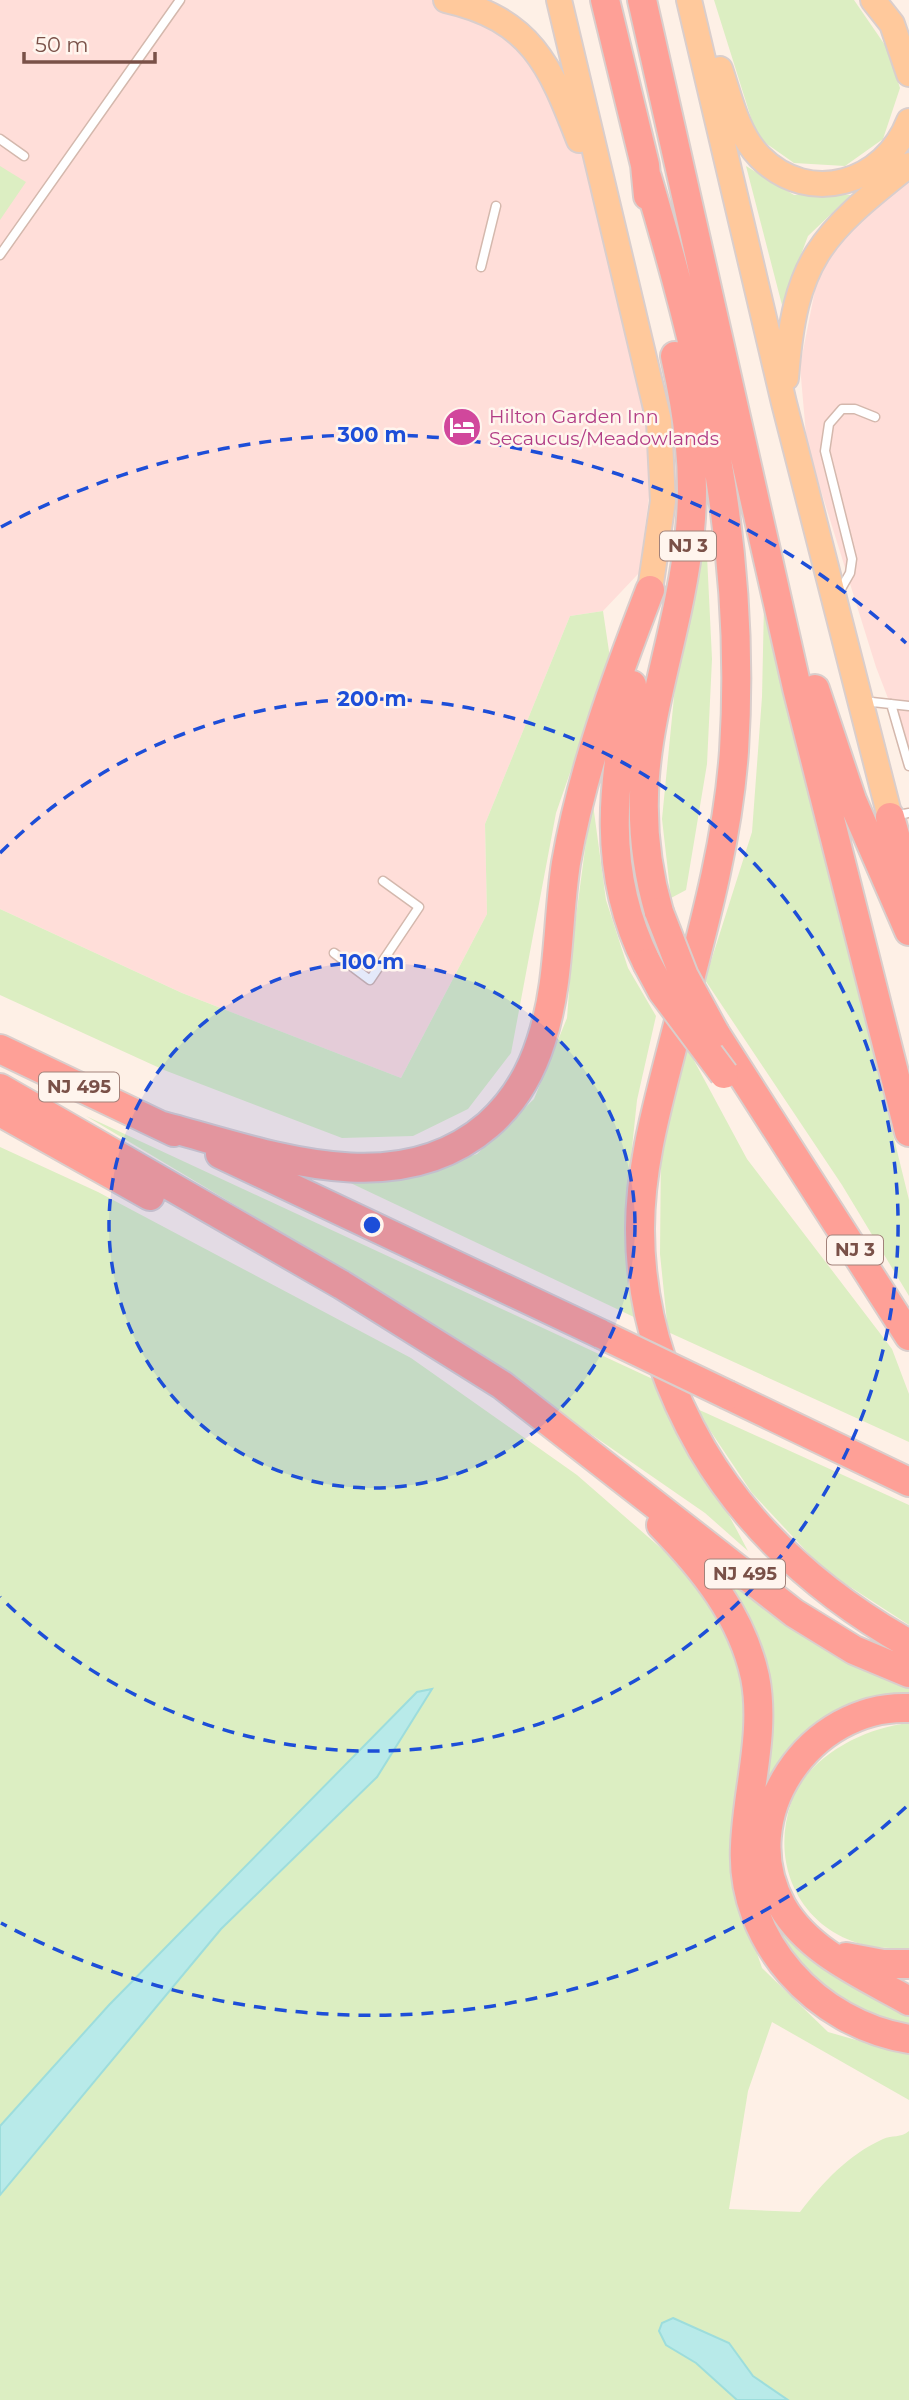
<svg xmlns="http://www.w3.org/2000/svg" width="909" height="2400" font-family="Montserrat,sans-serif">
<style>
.commercial{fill:#ffded9}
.green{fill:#dceec2}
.water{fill:#b8eae9;stroke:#9ddddc;stroke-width:2}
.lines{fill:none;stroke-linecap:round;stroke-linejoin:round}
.service-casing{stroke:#d4b8ad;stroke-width:11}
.primary-casing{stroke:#dacecc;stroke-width:28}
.motorway-casing{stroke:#dacecc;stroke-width:32}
.service{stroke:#fff;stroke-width:8}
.primary{stroke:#ffc99c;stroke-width:24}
.motorway{stroke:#fea097;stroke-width:28}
.motorway-bridge-casing{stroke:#dacecc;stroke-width:32;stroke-linecap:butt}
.motorway-bridge{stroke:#fea097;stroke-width:28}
.ring{fill:none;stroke:#1d4ed8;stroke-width:3.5;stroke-dasharray:12 9}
.labels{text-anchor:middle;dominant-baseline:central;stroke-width:5;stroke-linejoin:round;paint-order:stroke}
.shield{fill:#fff5ee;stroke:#a2827a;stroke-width:2}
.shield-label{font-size:18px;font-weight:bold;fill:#7a5148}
.hotel-label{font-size:19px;fill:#b23c85;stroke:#fff5ee;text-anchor:start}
.centre{fill:#1d4ed8;stroke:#fff5ee;stroke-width:3.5}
.ring-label{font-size:21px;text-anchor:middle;font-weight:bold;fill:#1d4ed8;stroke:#fff5ee;stroke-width:5;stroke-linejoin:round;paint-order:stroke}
</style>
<rect width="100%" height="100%" fill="#fef0e6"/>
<path class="commercial" d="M0,0H446L504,22L580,142L659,421L639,573L603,611L570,616L485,824L487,914L401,1078L182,993L0,909Z
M909,180V753L876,667L807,446L800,366L816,285L824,263L864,217Z"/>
<path class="green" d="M714,0H854L887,48L900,88L883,139L845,166L794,163L757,137Z
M0,166L26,182L0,220Z
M746,166L794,195H851L808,236L782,305Z
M706,535L712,659L707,764L686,890L671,898L662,819L675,687Z
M764,604L909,1200V1296L842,1185L705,980L752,832L762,697Z
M603,611L610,658L556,813L511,1053L468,1109L413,1136L342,1138L164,1070L0,995V909L182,993L401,1078L487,914L485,824L570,616Z
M592,797L606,900L628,968L656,1016L637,1100L626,1205L636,1318L340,1178L404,1179L477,1154L534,1099L567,1018L573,939Z
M683,1040L747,1159L892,1349L909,1394V1442L668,1332L660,1254L661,1148Z
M86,1116L657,1381L748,1551L705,1513L413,1311Z
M0,1147L98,1192L411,1358L577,1475L686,1570L729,1639L749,1711L733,1883L762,1968L828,2032L909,2055V2100L772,2022L748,2091L729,2209L800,2212C823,2182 848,2155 883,2139C892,2135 901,2138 909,2131V2400H788L753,2376L729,2343L673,2318L662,2323L659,2331L666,2344L696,2363L737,2400H0V2195L221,1929L334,1820L417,1692L109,2005L0,2126Z
M695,1408L909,1505V1625L824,1570L752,1493Z
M734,1586L816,1643L909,1684V1699L798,1744L765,1891L909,2013V2029L849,2010L782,1947L755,1879L768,1706L729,1589Z
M909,1723V1952L893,1955L891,1948C814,1947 766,1877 791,1803C807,1756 864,1728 909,1723Z"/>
<path class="water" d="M432,1689L377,1777L221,1929L0,2195V2126L109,2005L417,1692Z
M673,2318L729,2343L753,2376L788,2400H737L696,2363L666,2345L659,2331L662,2323Z"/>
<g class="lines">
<defs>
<path id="service" d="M0,139L24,156
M0,255L180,0
M481,267L496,206
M838,594L850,573L852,559L825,451L829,424L842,409H855L875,417
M863,701L909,706
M891,704L909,766
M893,816L909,813
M334,953L370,980L419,907L383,881"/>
<path id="primary" d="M446,0C531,19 550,65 579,140
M559,0L659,421L663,501L650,590
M689,0L784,403L890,817
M873,0L892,24L909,74
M720,69C730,98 737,134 760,157C810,207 885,183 909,121
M786,378C795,260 819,236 909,165"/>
<path id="motorway" d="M605,0L645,165L648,196
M642,0L797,688L909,1132
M647,177C705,370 747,548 734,751C727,852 697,950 672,1048C657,1107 640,1167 640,1229C640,1307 663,1381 702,1449C752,1534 824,1596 909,1644
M632,685C612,781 601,872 647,963
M815,689L852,800L909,931
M890,817L909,885
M659,912C616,764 676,670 690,530C696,470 688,415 675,356
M715,1033L909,1336
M0,1049L174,1132
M0,1088L342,1285L502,1385L794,1613L854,1650L909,1673
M0,1112L150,1196
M159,1125C263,1152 394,1206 488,1125C513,1103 531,1073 541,1041C560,984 557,922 566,863C582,770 616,678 650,590
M220,1154L601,1334
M728,1395L909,1482
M661,1525C703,1568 742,1616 755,1677C766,1733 747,1790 745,1846C740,1942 817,2024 909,2039
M909,1708C810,1704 732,1817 782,1906C808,1952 865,1976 909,2001
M846,1957L883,1964H909"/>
</defs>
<use href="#service" class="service-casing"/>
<use href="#primary" class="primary-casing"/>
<use href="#motorway" class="motorway-casing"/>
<use href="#service" class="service"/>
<use href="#primary" class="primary"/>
<use href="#motorway" class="motorway"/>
<defs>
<path id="motorway-bridge" d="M659,912L684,976L715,1033
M647,963L662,991L724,1074
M601,1334L728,1395"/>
</defs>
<use href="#motorway-bridge" class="motorway-bridge-casing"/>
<use href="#motorway-bridge" class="motorway-bridge"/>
</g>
<circle cx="372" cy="1225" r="263" fill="#1d4ed8" fill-opacity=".12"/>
<g class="ring">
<circle cx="372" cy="1225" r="263"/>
<path d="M0 853A526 526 0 1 1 0 1597"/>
<path d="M906 1807A790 790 0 0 1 1 1923M1 527A790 790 0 0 1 906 643"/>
</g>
<defs>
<symbol id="hotel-disc" viewBox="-11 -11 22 22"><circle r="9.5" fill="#d1479c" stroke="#fff5ee"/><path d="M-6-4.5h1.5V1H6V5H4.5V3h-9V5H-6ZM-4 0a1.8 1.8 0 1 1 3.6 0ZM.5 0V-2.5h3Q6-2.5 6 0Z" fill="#fff"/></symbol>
</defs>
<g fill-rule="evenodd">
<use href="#hotel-disc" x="440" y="405" width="44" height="44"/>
</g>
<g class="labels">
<g class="shield">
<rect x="660" y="531.5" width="56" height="29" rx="5"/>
<rect x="39" y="1072.5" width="80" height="29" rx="5"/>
<rect x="827" y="1235.5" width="56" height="29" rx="5"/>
<rect x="705" y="1559.5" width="80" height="29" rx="5"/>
</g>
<g class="shield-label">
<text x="688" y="546">NJ 3</text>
<text x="79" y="1087">NJ 495</text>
<text x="855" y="1250">NJ 3</text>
<text x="745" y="1574">NJ 495</text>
</g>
<g class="hotel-label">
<text x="489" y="416">Hilton Garden Inn<tspan x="489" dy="22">Secaucus/Meadowlands</tspan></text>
</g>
</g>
<circle cx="372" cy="1225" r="10" class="centre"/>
<g class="ring-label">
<text x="372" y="442">300 m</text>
<text x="372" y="706">200 m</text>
<text x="372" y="969">100 m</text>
</g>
<path d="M24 52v10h131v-10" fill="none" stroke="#7a5148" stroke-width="3.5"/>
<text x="35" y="52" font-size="21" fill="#7a5148" stroke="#fff5ee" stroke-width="5" paint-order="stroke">50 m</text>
</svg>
